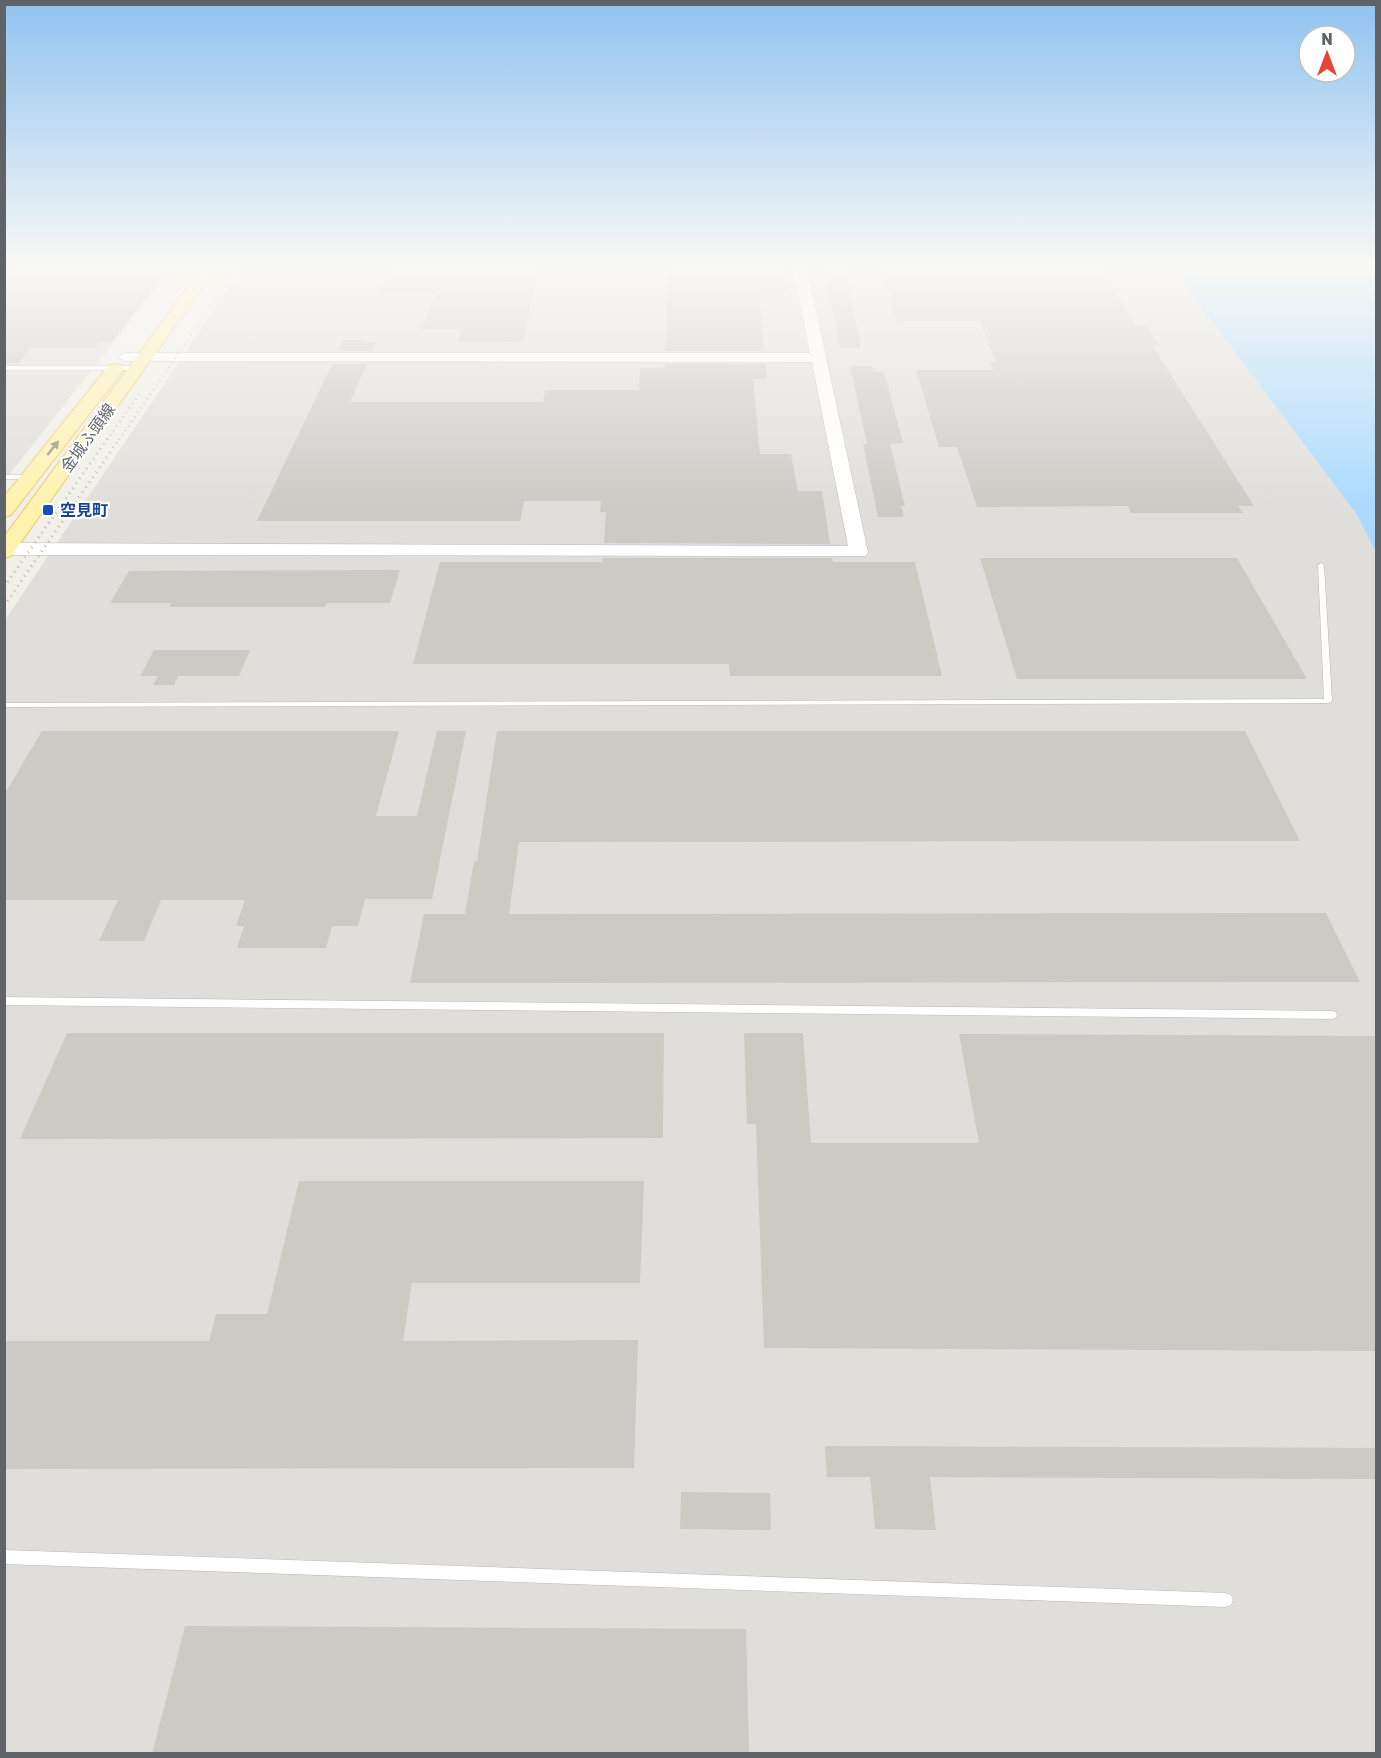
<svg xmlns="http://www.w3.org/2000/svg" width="1381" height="1758" font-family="Rubik,'Noto Sans JP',sans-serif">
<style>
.industrial{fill:#e0deda}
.water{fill:#aadaff}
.building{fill:#cccac5}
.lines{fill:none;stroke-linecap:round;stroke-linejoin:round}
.lane-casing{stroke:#b5b8bc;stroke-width:1}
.secondary-casing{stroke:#b6babf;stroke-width:1}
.primary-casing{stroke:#f2c960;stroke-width:2}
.lane{fill:#fff;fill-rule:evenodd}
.secondary{fill:#fff;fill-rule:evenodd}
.primary{fill:#fff2af;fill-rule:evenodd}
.rail-far1{stroke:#b6b7b8;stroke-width:2;stroke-dasharray:1 4.5;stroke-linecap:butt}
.rail{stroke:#b6b7b8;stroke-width:3;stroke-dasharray:1 5;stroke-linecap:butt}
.oneway{fill:#979581}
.transit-dot{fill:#1a4fb4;stroke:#fff;stroke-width:2}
.labels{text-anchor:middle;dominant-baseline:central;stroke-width:4.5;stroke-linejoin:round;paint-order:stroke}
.far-street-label{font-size:16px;fill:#5f6368;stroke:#fff}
.far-transit-label{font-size:16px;font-weight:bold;fill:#164399;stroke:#fff;text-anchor:start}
</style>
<rect width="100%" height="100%" fill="#f1efe8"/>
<path class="industrial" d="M5,264H175L5,480Z
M245,264H1169L1357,515L1376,553V1753L5,1754V620Z"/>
<path class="water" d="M1169,264H1376V553L1357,515Z"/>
<path class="building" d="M21,264H172L112,342H100L95,348H31L18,363H4V280Z
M393,264H539L523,342H457L461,329H422L435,294H379Z
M669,264H721L722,269H784L787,293H759L764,351H665Z
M824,264H844L861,348H840Z
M897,264H1097L1136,326H1147L1159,345H1152L1254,506H1238L1243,513H1131L1128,506L977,507L957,447H939L916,370H993L990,362H996L980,321H897L881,266H898Z
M343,340H366L365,342H376L372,351H338Z
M332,364H367L350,402H543L545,390H639L640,368H665V364H766L767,379H753L760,454H791L798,491H822L830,544L604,543L606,512H600L601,501H524L520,521H257Z
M850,366H872L873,372H884L903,443L890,444L905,506H901L904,517H878L863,444H867Z
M603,558H832L833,562H915L942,676H730L729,664H413L440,562H602Z
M980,558H1237L1307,679H1017Z
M400,570L390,603H327L325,607H169L171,603H110L129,571Z
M154,650H250L239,676H178L174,685H153L158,676H140Z
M42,731H399L376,816H417L437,731H466L432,899H365L358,926H332L326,948H237L244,926H236L245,900H161L144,941H99L118,900H4V795Z
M497,731H1245L1300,841L519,842L509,914L1326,913L1360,982L410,983L424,914H465L474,861H477Z
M67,1033H664L663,1138L20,1139Z
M744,1033H803L811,1143H979L959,1034L1377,1036V1351L764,1348L756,1124H747Z
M299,1181H644L640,1283H412L403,1341L638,1340L634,1468L4,1469V1341H209L216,1314H267Z
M825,1446L1377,1448V1479L930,1477L936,1530L875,1529L870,1477H827Z
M681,1492L770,1493L771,1530L680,1529Z
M185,1626L746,1629L749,1754H152Z"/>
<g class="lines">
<defs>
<path id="lane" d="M4,366H139L142,368L139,370H4Z
M4,475H30L33,477L30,479H4Z
M1321,563L1324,565L1332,701L1328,703L4,707V703L1324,699L1318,565Z
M4,997L1332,1011L1336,1012L1337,1015L1336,1018L1332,1019L4,1005Z
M4,1550L1226,1593L1231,1595L1233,1600L1231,1605L1226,1607L4,1564Z"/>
<path id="secondary" d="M792,264H806L868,552L866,556L4,555V543L848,546L812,362L125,361L118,357L125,353H810Z"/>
<path id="primary" d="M205,264H219L11,556L4,558V537Z
M115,364L121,365L124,369L121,373L11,515L4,517V497L109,365Z"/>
</defs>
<use href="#lane" class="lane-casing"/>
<use href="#secondary" class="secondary-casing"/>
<use href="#primary" class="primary-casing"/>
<use href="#lane" class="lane"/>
<use href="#secondary" class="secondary"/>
<use href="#primary" class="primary"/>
<path class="rail-far1" d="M107,440L140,393
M119,440L240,264"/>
<path class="rail" d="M4,587L108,438
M4,606L120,438"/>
</g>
<defs><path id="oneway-solid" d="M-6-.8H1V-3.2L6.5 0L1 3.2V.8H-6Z" transform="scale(1.5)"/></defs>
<use class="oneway" href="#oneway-solid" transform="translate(53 448) rotate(-52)"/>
<linearGradient id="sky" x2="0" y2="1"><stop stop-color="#8fc3f1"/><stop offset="0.52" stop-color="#f9f8f5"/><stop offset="1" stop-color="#f9f8f5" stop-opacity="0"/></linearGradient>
<rect width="1381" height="510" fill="url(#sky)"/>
<rect class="transit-dot" x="42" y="504" width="12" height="12" rx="3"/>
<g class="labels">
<g class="far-street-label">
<text transform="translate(88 438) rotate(-54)">金城ふ頭線</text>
</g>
<g class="far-transit-label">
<text x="60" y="510">空見町</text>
</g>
</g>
<rect width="1381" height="1758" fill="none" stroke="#5f6368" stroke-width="12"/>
<g transform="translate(1327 54)"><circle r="28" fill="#ffffff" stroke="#bfc1c3" stroke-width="1.5"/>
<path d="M0-4.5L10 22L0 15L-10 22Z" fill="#ea4335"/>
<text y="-9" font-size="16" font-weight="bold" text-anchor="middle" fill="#5f6368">N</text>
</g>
</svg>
